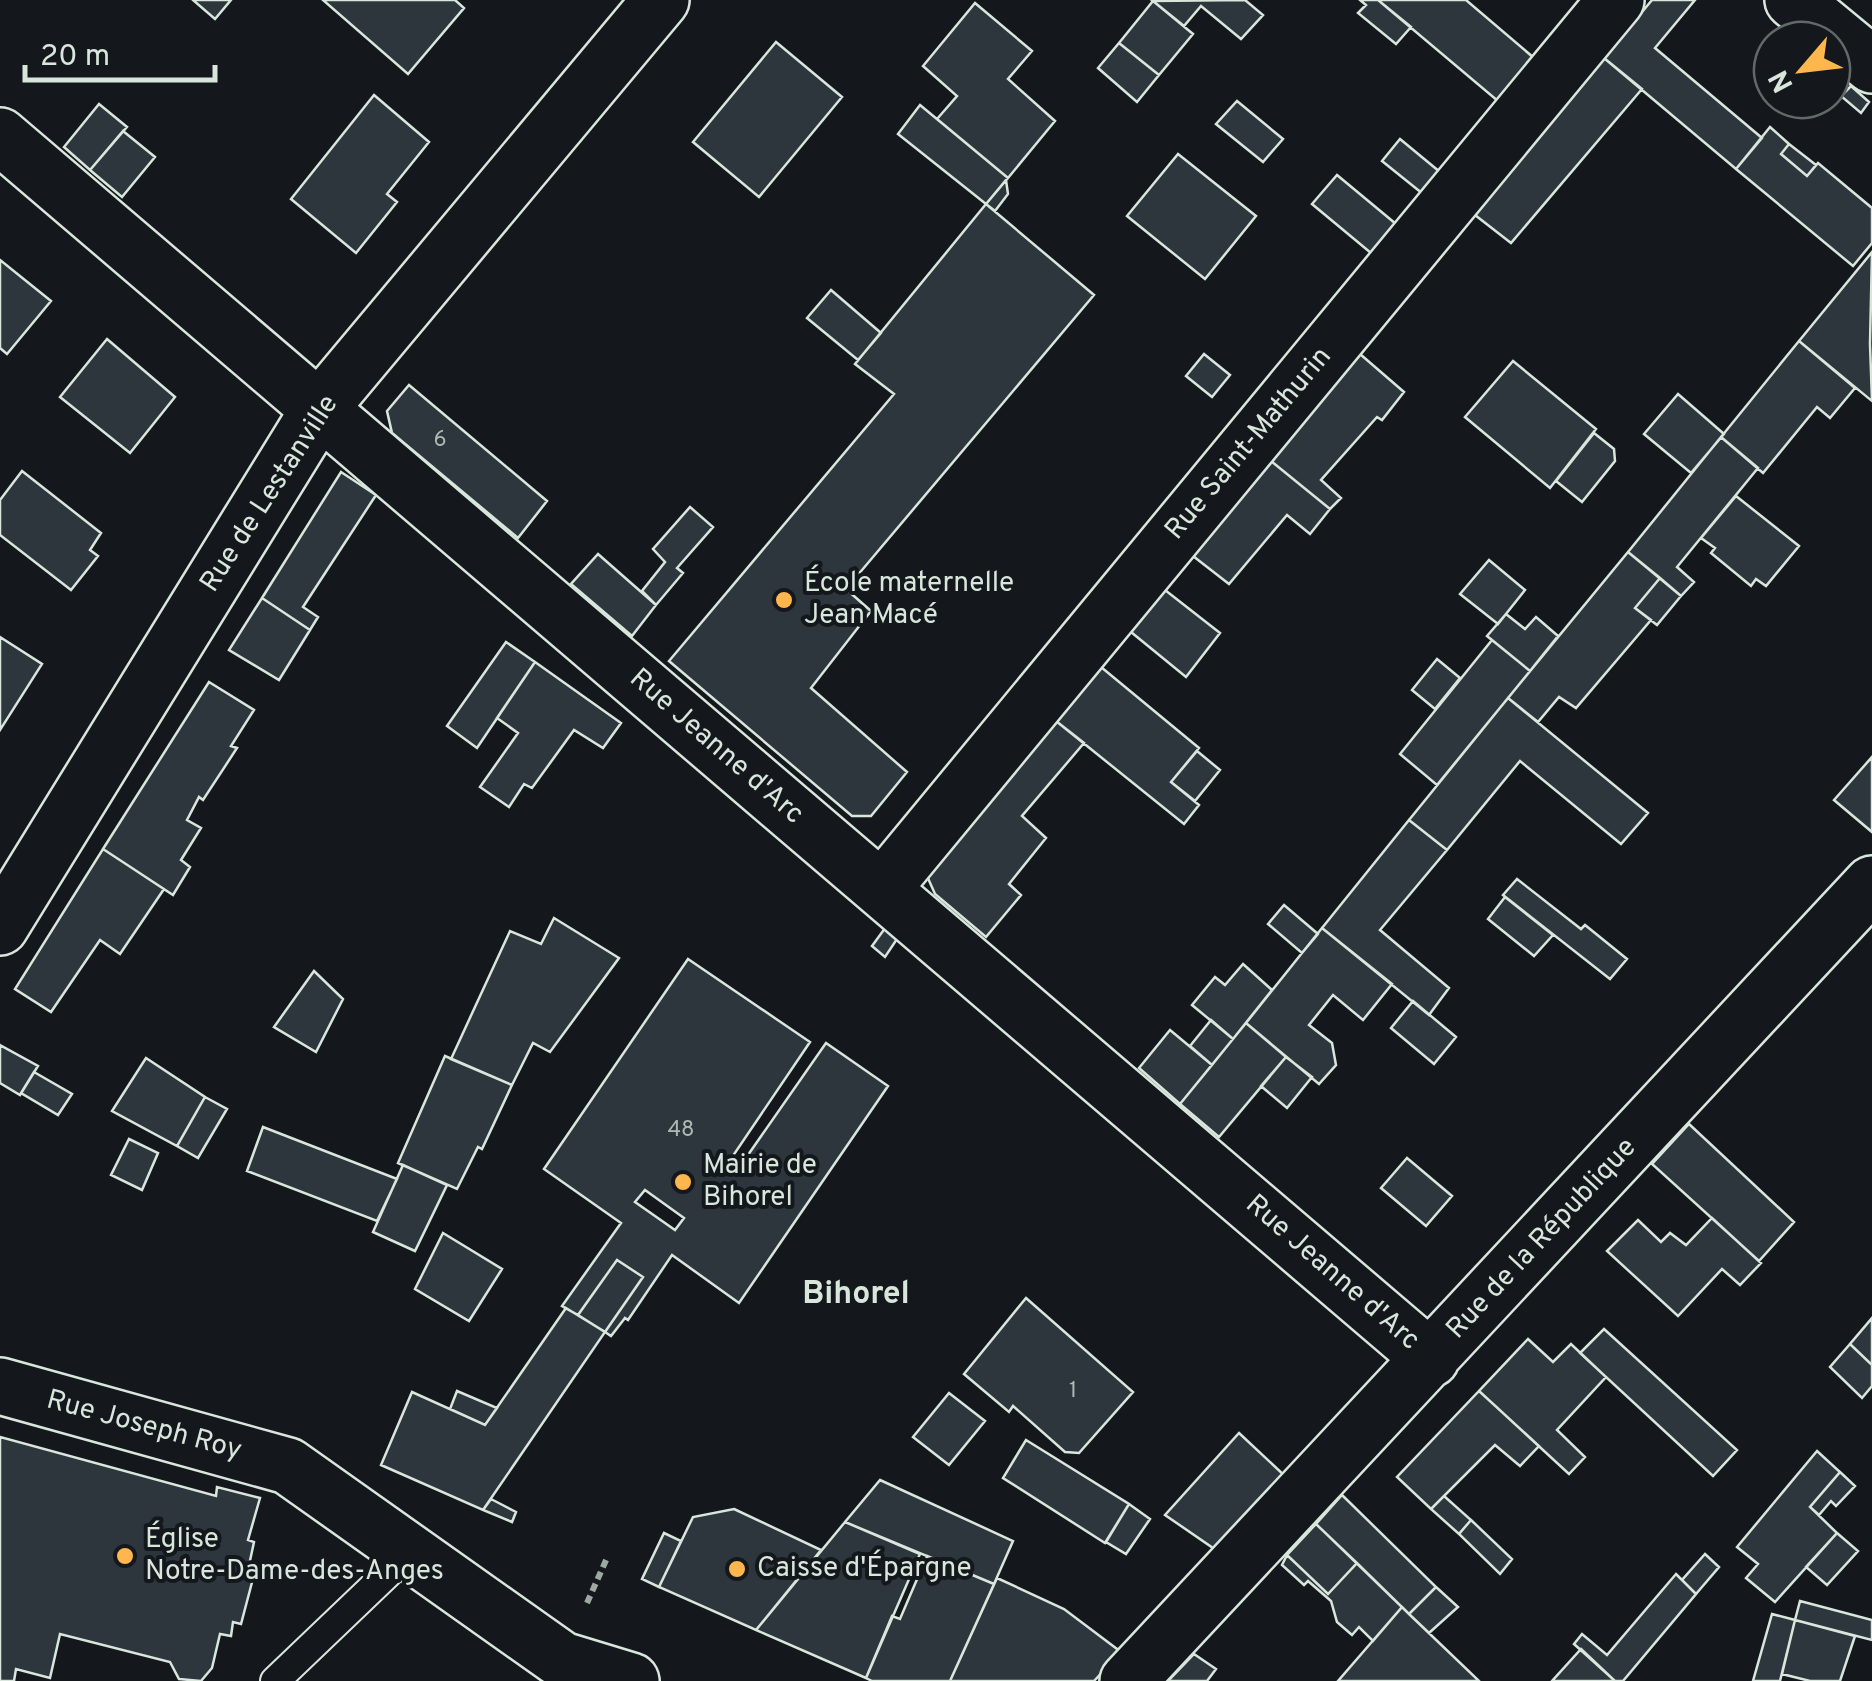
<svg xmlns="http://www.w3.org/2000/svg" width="1872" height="1681" font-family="Overpass,sans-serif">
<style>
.building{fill:#2c363c;stroke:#d8e6dc;stroke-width:2.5;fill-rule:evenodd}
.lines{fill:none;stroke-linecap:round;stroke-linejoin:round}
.lane-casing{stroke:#d8e6dc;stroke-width:32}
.street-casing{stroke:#d8e6dc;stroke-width:60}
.path{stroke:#9da8a2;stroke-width:6;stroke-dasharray:8 5;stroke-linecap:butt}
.lane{stroke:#14181c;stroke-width:28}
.street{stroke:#14181c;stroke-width:55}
.poi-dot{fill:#ffb74d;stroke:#14181c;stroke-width:4}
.labels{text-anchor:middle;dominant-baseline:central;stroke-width:8;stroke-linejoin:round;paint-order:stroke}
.number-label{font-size:22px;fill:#adbab4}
.street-label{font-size:28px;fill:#d8e6dc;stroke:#14181c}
.poi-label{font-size:28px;fill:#d8e6dc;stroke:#14181c;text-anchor:start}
.quarter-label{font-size:32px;font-weight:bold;fill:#d8e6dc;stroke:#14181c}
</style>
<rect width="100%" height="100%" fill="#14181c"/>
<path class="building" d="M193,0H231L215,19Z
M323,0H455L464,8L408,74Z
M1245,0L1263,15L1241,39L1201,6L1184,26L1153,1Z
M1360,0H1378L1411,27L1396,44L1358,13L1366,5Z
M1378,0H1466L1541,64L1505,107Z
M1652,0H1695L1655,48L1762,138L1736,169L1604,58Z
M1153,1L1193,34L1159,75L1119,43Z
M975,3L1032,51L1008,79L1055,121L1008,178L937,119L957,96L923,66Z
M776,42L842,97L759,197L693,142Z
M1119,43L1159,75L1137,102L1098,68Z
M1604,58L1642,89L1511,243L1475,215Z
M1851,86L1869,102L1861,113L1841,96Z
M374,95L429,142L387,194L397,202L356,253L291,199Z
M1237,101L1283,139L1263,162L1216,124Z
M99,104L127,127L90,170L64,147Z
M920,105L1008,178L986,204L898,134Z
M1770,127L1789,144L1781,154L1807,176L1818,163L1872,208V243L1853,266L1736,169Z
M123,131L155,157L122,197L90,170Z
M1400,139L1446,177L1428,198L1382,161Z
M1789,144L1816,165L1807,176L1781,154Z
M1178,154L1256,216L1205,279L1127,216Z
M1337,175L1402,229L1377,258L1312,204Z
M1006,180L1008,194L995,211L986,204Z
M986,204L1094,295L846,589L871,611L811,688L907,772L871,816H852L669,661L894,394L855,364Z
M1872,252L1870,344L1872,401L1799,341Z
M0,260L51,301L7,354L0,348Z
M831,290L881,333L858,360L807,318Z
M107,339L175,397L130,453L60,397Z
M1799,341L1855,388L1830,418L1817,407L1763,473L1721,437Z
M1204,354L1230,375L1212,397L1186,376Z
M1360,354L1404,392L1382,420L1377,417L1321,480L1341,498L1330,509L1271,461Z
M1513,361L1596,429L1550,488L1465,417Z
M409,385L547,501L518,538L392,433L387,411Z
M1678,394L1724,434L1691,473L1644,434Z
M1594,433L1614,449L1615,461L1582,502L1556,481Z
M1721,437L1758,468L1677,567L1694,582L1681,596L1628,552Z
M1271,461L1330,509L1310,534L1287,515L1229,584L1193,556Z
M22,471L101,533L90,550L98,556L71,590L0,535V500Z
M341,472L376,495L303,607L318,617L310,630L262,598Z
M1736,496L1799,546L1766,586L1756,579L1751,586L1711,553L1715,548L1701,538Z
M690,507L713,527L677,568L683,573L656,605L642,591L665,562L653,549Z
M1628,552L1660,578L1635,608L1651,620L1576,708L1559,697L1538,722L1508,698Z
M598,554L656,605L632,636L571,584Z
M1489,560L1525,590L1498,624L1460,594Z
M1660,578L1681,596L1657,625L1635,608Z
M1165,590L1220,633L1186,677L1131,632Z
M262,598L310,630L279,680L229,650Z
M1506,614L1525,629L1536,617L1558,636L1530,671L1487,636Z
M0,637L42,664L0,730Z
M1492,640L1530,671L1437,785L1400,754Z
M506,642L535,662L477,748L447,726Z
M1437,659L1460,678L1435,709L1412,690Z
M535,662L621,723L603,748L574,730L532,788L524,784L509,807L480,787L518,733L497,718Z
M1101,667L1199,748L1171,782L1199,805L1184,824L1056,721Z
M209,682L254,710L231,746L237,748L203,800L199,797L187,820L201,828L181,860L190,867L173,895L103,849Z
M1508,698L1648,813L1621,844L1520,761L1447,850L1409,820Z
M1056,721L1084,743L1022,816L1046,838L1009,884L1021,895L986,937L935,894L927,876Z
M1197,751L1220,770L1195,801L1171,782Z
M1872,757V832L1834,800Z
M1409,820L1447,850L1380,930L1449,988L1429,1015L1322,928Z
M103,849L164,889L120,954L100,940L51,1012L15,989Z
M1517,879L1581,929L1585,925L1627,959L1610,979L1503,895Z
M1505,897L1553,935L1534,956L1488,919Z
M1284,905L1318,934L1302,953L1268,924Z
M554,918L619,958L550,1052L533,1043L512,1085L451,1059L510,931L541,944Z
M891,920L903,930L885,957L872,946Z
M1322,928L1392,984L1363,1020L1333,995L1309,1025L1332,1043L1336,1065L1319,1084L1246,1023Z
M688,959L810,1042L724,1169L734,1175L826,1043L888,1086L739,1303L672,1255L628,1320L625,1318L611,1336L605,1332L643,1277L617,1260L578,1315L562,1306L621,1223L544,1169ZM645,1190L684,1218L675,1230L635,1202Z
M1243,964L1272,990L1233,1039L1192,1005L1215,977L1225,985Z
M314,971L343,999L316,1052L274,1027Z
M1413,1001L1456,1037L1434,1064L1391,1028Z
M1211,1020L1233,1039L1212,1065L1190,1046Z
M1246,1023L1286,1057L1219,1137L1180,1104Z
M1170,1030L1212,1065L1180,1104L1139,1068Z
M0,1045L38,1066L20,1095L0,1083Z
M445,1056L512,1085L482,1149L478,1147L457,1189L398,1163Z
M1286,1057L1312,1077L1287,1108L1261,1086Z
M146,1058L205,1097L177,1146L112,1111Z
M34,1072L72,1094L58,1115L21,1093Z
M205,1097L227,1109L198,1158L177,1146Z
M1689,1124L1794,1222L1759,1261L1652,1164Z
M263,1127L397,1179L377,1221L247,1171Z
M129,1139L158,1153L142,1190L111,1175Z
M1407,1158L1452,1196L1426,1226L1381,1188Z
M403,1165L447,1185L415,1251L373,1232Z
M1712,1218L1761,1263L1740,1285L1722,1269L1678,1316L1607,1251L1638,1220L1661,1242L1670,1233L1686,1245Z
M443,1233L502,1269L469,1321L415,1289Z
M617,1260L643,1277L605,1332L578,1315Z
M1026,1298L1133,1392L1079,1453L1065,1452L1013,1406L1009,1412L964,1374Z
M566,1308L605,1332L483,1510L381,1465L412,1392L485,1425Z
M1872,1318V1365L1850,1344Z
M1604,1329L1737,1450L1713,1476L1580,1353Z
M1528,1339L1553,1362L1571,1344L1606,1377L1557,1430L1585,1457L1569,1474L1479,1391Z
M1850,1344L1872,1365V1386L1862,1398L1830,1367Z
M457,1391L497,1408L485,1425L450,1409Z
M1479,1391L1539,1446L1520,1466L1495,1445L1431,1509L1397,1477Z
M949,1393L985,1421L949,1465L913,1437Z
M1239,1433L1285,1476L1216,1550L1165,1515Z
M0,1437L216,1496L217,1487L260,1498L248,1540L254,1542L248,1570L255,1571L241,1624L233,1622L231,1636L220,1634L212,1668L201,1681L179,1679L170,1662L60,1634L50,1678L16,1669L14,1681H0Z
M1026,1440L1129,1504L1105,1543L1003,1478Z
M1817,1451L1840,1472L1810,1507L1837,1533L1775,1602L1746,1578L1758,1564L1737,1547Z
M1840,1472L1855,1486L1836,1506L1831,1501L1819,1515L1810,1507Z
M880,1480L1013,1541L994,1584L845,1522Z
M1342,1495L1436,1587L1409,1614L1316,1524Z
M1444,1496L1471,1520L1459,1534L1431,1509Z
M491,1499L516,1512L512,1522L483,1510Z
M1129,1504L1150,1519L1126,1554L1106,1542Z
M734,1509L821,1550L756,1630L659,1587L693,1517Z
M1471,1520L1512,1559L1500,1574L1459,1534Z
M845,1522L920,1554L866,1678L756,1630Z
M1316,1524L1357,1563L1328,1594L1287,1555Z
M664,1533L681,1541L659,1587L642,1579Z
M1837,1533L1858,1551L1827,1585L1806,1567Z
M1705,1554L1719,1567L1696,1594L1682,1580Z
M1287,1555L1328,1594L1357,1563L1402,1607L1373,1641L1359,1627L1352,1635L1337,1622L1331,1601L1308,1581L1304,1585L1282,1565Z
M927,1556L994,1584L950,1681H872L866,1678L892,1616L900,1619Z
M1676,1574L1696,1594L1623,1681H1615L1574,1644L1582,1634L1607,1655Z
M997,1578L1064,1609L1121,1652L1094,1681H950Z
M1436,1587L1458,1607L1429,1633L1409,1614Z
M1800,1601L1872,1620V1640L1795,1620Z
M1402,1607L1409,1614L1479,1681H1338Z
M1772,1614L1795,1620L1780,1681H1753Z
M1795,1620L1855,1636L1840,1681H1810L1782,1674Z
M1581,1649L1615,1681H1552Z
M1194,1654L1216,1669L1207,1681H1168Z"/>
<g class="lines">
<defs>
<path id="lane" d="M275,1681L410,1552"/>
<path id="street" d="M1793,0L1872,65
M0,136L1431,1359
M882,889L1616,0
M0,927L320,408L661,0
M0,1386L288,1466L562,1660L631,1681
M1128,1681L1872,884"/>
</defs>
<use href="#lane" class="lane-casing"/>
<use href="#street" class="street-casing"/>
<path class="path" d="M587,1603L607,1558"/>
<use href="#lane" class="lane"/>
<use href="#street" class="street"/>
</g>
<g class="poi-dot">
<circle cx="784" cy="600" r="10"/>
<circle cx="683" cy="1182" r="10"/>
<circle cx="125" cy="1556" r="10"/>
<circle cx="737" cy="1569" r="10"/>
</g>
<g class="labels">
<g class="number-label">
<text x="440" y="440">6</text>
<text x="681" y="1130">48</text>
<text x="1073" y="1391">1</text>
</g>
<g class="street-label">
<text transform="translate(1249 444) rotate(-50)">Rue Saint-Mathurin</text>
<text transform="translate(270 494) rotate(-57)">Rue de Lestanville</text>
<text transform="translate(716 747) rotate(41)">Rue Jeanne d'Arc</text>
<text transform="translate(1542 1239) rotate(-47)">Rue de la République</text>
<text transform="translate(1332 1273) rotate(41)">Rue Jeanne d'Arc</text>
<text transform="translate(144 1426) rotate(15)">Rue Joseph Roy</text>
</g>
<g class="poi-label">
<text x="804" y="584">École maternelle<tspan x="804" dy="32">Jean Macé</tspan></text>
<text x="703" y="1166">Mairie de<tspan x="703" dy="32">Bihorel</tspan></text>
<text x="145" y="1540">Église<tspan x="145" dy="32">Notre-Dame-des-Anges</tspan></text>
<text x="757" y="1569">Caisse d'Épargne</text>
</g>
<g class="quarter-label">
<text x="856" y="1295">Bihorel</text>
</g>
</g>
<g transform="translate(1802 70) rotate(242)"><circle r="48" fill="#14181c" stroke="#626a69" stroke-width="2.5"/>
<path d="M0-8L18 38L0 25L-18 38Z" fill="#ffb74d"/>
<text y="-15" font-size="28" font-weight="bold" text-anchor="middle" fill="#d8e6dc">N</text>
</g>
<path d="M25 65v15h190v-15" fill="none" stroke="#d8e6dc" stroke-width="5"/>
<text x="40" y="65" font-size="30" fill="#d8e6dc" stroke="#14181c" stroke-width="8" paint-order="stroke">20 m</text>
</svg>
